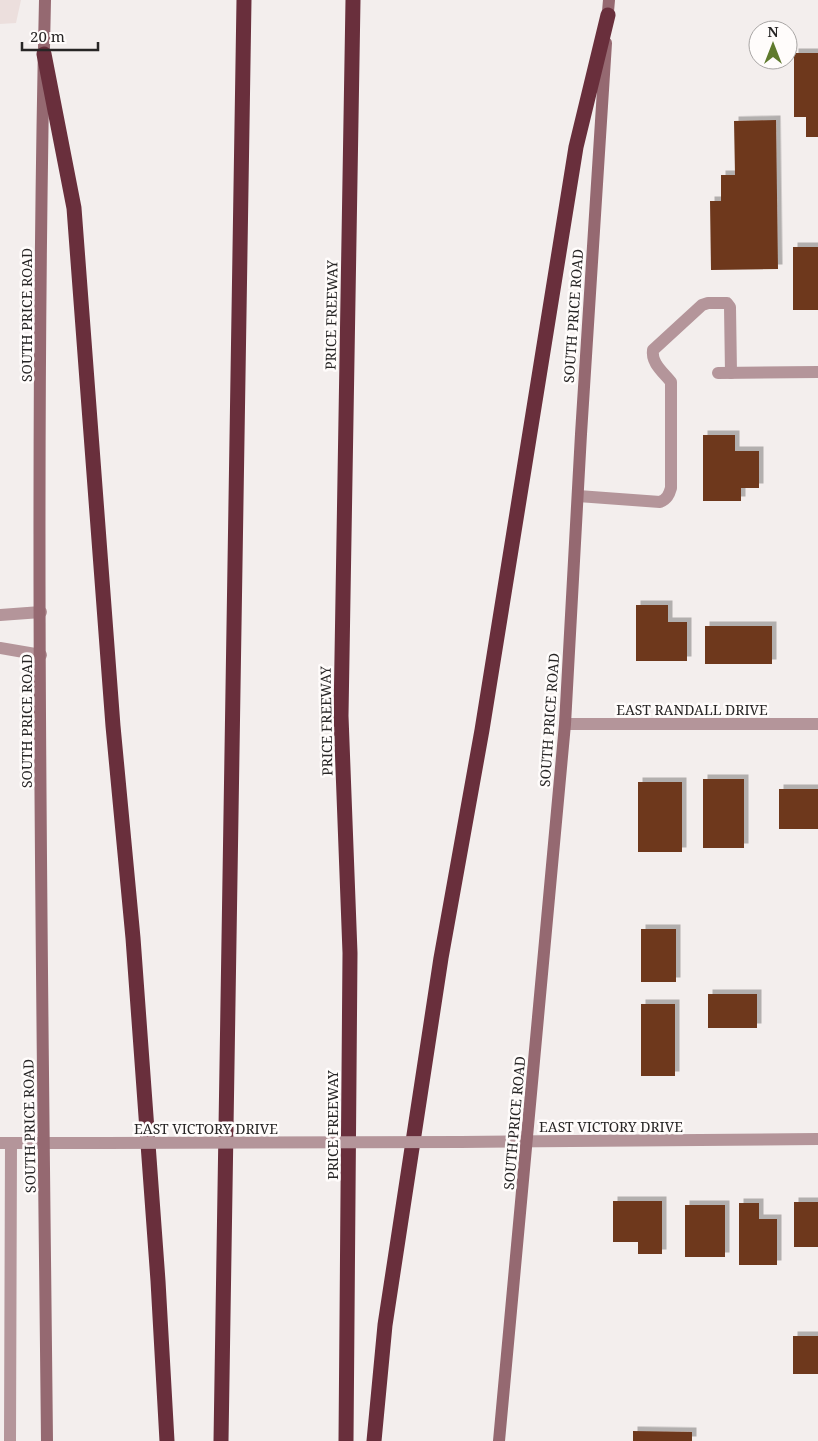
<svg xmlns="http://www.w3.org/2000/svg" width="818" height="1441" font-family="'Noto Serif',serif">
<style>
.built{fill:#ecdfdd}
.building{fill:#6e391e;filter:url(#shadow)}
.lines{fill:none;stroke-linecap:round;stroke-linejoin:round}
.service{stroke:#b4959a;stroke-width:12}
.minor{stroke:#b4959a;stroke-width:12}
.secondary{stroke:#956971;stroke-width:12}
.motorway{stroke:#692f3c;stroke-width:15}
.minor-bridge{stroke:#b4959a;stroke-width:12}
.labels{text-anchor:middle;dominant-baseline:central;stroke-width:5;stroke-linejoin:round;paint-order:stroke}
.street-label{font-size:14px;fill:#272525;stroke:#fffcfb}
</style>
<defs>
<filter id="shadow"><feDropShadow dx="4.5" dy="-4.5" stdDeviation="0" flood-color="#0004"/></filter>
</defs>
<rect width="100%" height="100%" fill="#f3eeed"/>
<path class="built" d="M0,0H21L16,23L0,24Z"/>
<path class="building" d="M794,53H818V137H806V117H794Z
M776,120L778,269L711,270L710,201H721V175H735L734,121Z
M793,247H818V310H793Z
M703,435H735V451H759V488H741V501H703Z
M636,605H668V622H687V661H636Z
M705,626H772V664H705Z
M703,779H744V848H703Z
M638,782H682V852H638Z
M779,789H818V829H779Z
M641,929H676V982H641Z
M708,994H757V1028H708Z
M641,1004H675V1076H641Z
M613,1201H662V1254H638V1242H613Z
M794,1202H818V1247H794Z
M739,1203H759V1219H777V1265H739Z
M685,1205H725V1257H685Z
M793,1336H818V1374H793Z
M633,1431L692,1432V1441H633Z"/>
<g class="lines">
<path class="service" d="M578,496L660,502C667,499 669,495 671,488V382C663,372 651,363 653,350L702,305L708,303H727L730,307L731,373"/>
<path class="minor" d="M718,373L818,372
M0,615L41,612
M0,648L41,655
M565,724H818
M461,1142L818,1139
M0,1143H105
M10,1441L11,1143"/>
<path class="secondary" d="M45,0C34,480 42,961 47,1441
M607,23L609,0
M499,1441L565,724L581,434L606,43"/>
<path class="motorway" d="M44,54L74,208L113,726L133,938L158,1281L167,1441
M221,1441L244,0
M346,1441L350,953L341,716L353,0
M374,1441L385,1325L441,958L482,730L576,147L608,15"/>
<path class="minor-bridge" d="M105,1143L461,1142"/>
</g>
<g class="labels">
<g class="street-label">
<text transform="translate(26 315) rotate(-90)">SOUTH PRICE ROAD</text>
<text transform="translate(331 315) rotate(-89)">PRICE FREEWAY</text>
<text transform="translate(573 316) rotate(-86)">SOUTH PRICE ROAD</text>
<text x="692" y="709">EAST RANDALL DRIVE</text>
<text transform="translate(549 720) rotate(-86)">SOUTH PRICE ROAD</text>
<text transform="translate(26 721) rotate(-90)">SOUTH PRICE ROAD</text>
<text transform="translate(326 721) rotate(-91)">PRICE FREEWAY</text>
<text transform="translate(514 1123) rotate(-85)">SOUTH PRICE ROAD</text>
<text transform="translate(332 1125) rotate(-90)">PRICE FREEWAY</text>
<text transform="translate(29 1126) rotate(-91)">SOUTH PRICE ROAD</text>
<text x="611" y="1126">EAST VICTORY DRIVE</text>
<text x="206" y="1128">EAST VICTORY DRIVE</text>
</g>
</g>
<g transform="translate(773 45)"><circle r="24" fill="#fffcfb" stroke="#a9a6a5"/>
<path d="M0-4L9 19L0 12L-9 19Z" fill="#5f7a2d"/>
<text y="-8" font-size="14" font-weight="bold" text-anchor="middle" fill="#272525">N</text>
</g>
<path d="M22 42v8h76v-8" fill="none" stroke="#272525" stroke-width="2.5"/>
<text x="30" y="42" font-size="15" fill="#272525" stroke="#fffcfb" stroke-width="4" paint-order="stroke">20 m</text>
</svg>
